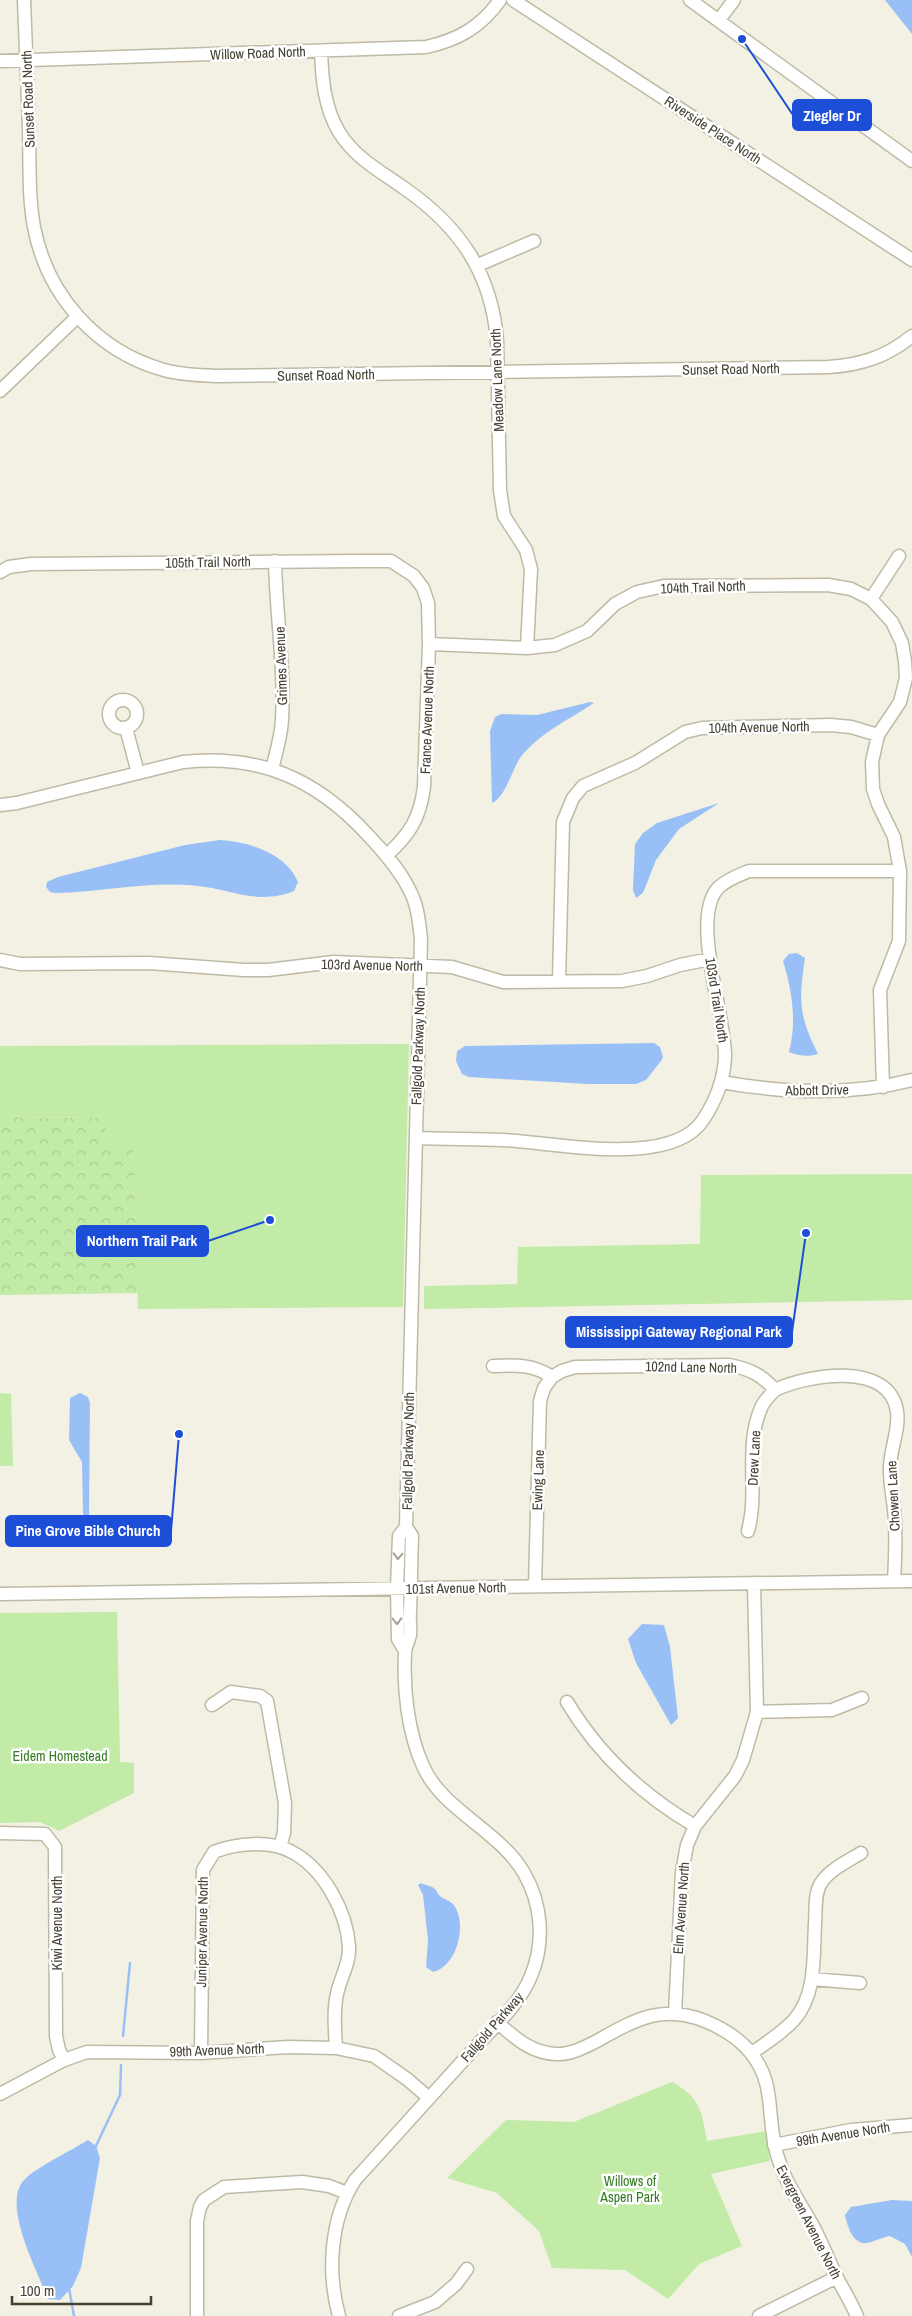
<svg xmlns="http://www.w3.org/2000/svg" width="912" height="2316" font-family="'Archivo Narrow',sans-serif">
<style>
.forest{fill:url(#forest-crowns)}
.green{fill:#c1eba7}
.water{fill:#99c0f6}
.lines{fill:none;stroke-linecap:round;stroke-linejoin:round}
.stream{stroke:#99c0f6;stroke-width:2.5}
.minor-casing{stroke:#bfbaa5;stroke-width:15}
.minor{stroke:#fff;stroke-width:12}
.oneway{stroke:#a2a099}
.labels{text-anchor:middle;dominant-baseline:central;stroke-width:5;stroke-linejoin:round;paint-order:stroke}
.street-label{font-size:14px;fill:#454133;stroke:#fff}
.park-label{font-size:14px;fill:#347b22;stroke:#fff}
.leader{fill:none;stroke:#1d4ed8;stroke-width:2}
.callout-dot{fill:#1d4ed8;stroke:#fff;stroke-width:2}
.callout{fill:#1d4ed8;stroke:#1d4ed8;stroke-width:2}
.callout-label{font-size:15px;text-anchor:middle;font-weight:bold;fill:#fff}
</style>
<defs>
<pattern id="forest-crowns" width="20" height="18" patternUnits="userSpaceOnUse" patternTransform="scale(1.25)"><rect width="20" height="18" fill="#c1eba7"/><path d="M2 6a3 3 0 1 1 6 0M12 15a3 3 0 1 1 6 0" fill="none" stroke="#a7cb90"/></pattern>
</defs>
<rect width="100%" height="100%" fill="#f3f1e3"/>
<path class="forest" d="M0,1117L105,1118L133,1147L138,1293L0,1295Z"/>
<path class="green" d="M409,1044L403,1307L138,1309L133,1147L106,1146L105,1118L0,1117V1046Z
M912,1174V1300L424,1309V1286L517,1284L518,1247L700,1244L701,1175Z
M0,1393L11,1394L13,1466H0Z
M117,1612L120,1762L134,1763V1793L59,1831L40,1822L0,1823V1613Z
M672,2082C700,2097 702,2112 707,2141L767,2131L770,2161L711,2174L742,2246L699,2264L668,2299L625,2270L552,2268L539,2231L497,2193L447,2178L506,2120L574,2122Z"/>
<path class="water" d="M885,0H912V34Z
M590,702L594,703C570,719 538,734 520,758C512,770 505,798 492,803L490,731L495,717L501,714L537,715Z
M719,803L679,829L656,860L643,893L636,898L633,890L635,844L643,833L657,823Z
M220,840C249,842 286,853 298,882L294,891C265,903 240,894 212,888C159,878 107,892 55,893L50,892L46,887L47,882L58,877L185,845Z
M797,953L805,958C799,1000 798,1014 818,1054C809,1057 798,1056 789,1052C797,1022 792,990 783,961L789,954Z
M654,1043L660,1047L663,1057L661,1061L646,1080L636,1084H588L469,1077L462,1074L456,1061L457,1051L465,1046Z
M80,1393L88,1397L90,1403L89,1516L85,1525L83,1512L82,1462L69,1440L70,1398Z
M642,1624L664,1625L670,1647L678,1718L671,1725L636,1663L628,1639Z
M421,1883C425,1885 432,1886 435,1889C439,1893 436,1892 440,1896C443,1899 449,1900 453,1904C468,1922 458,1966 433,1972L426,1967L428,1940L423,1895L418,1885Z
M88,2140L96,2146L100,2158L81,2268L73,2286L60,2300L48,2299C38,2272 0,2203 25,2179C37,2167 72,2150 88,2140Z
M892,2200L912,2201V2257L905,2244L890,2236C882,2237 874,2242 866,2243C853,2245 847,2225 845,2215L851,2207Z"/>
<g class="lines">
<path class="stream" d="M123,2036L130,1963
M95,2148L120,2095L121,2065
M69,2288L74,2316"/>
<defs>
<path id="minor" d="M24,0C26,43 27,86 29,128C30,161 28,195 34,227C47,295 96,351 164,370C181,375 199,375 216,376L828,367C861,365 886,357 912,336
M513,0L912,260
M690,0L912,161
M719,20L734,0
M321,51C322,78 324,107 339,132C355,158 380,171 404,188C459,226 492,273 497,341L500,490L504,516L526,550L531,569L527,648
M0,61L426,47C458,40 481,27 500,0
M478,265L534,241
M0,391L77,317
M0,572L9,567L31,564L359,561H391L414,576L423,588L428,603L429,644L424,787C420,818 410,834 387,855
M871,599L899,556
M429,644L527,648L555,645L587,631L615,604L637,592L664,586L828,585L851,589L871,599L892,622L902,643L905,661L906,678L900,702L878,735L872,762L873,789L878,804L894,837L900,871L899,941L880,990L883,1087
M109 714a14 14 0 1 1 28 0a14 14 0 1 1-28 0Z
M126,728L138,773
M272,769C276,753 281,737 282,720C285,667 276,614 275,561
M0,805L17,803L183,762C259,754 315,778 367,834C383,851 400,870 410,891C418,906 419,923 421,939L406,1527L412,1536C411,1562 411,1587 410,1612C409,1620 411,1628 410,1635C409,1641 405,1647 405,1653C403,1689 408,1733 423,1766C442,1810 499,1830 524,1873C542,1904 545,1942 531,1976C519,2006 491,2029 470,2053C432,2095 393,2138 355,2180C330,2219 327,2272 339,2316
M0,960L20,964L149,963L244,970H268L334,962L452,967L503,982L622,981L647,976L680,965L710,959
M559,981L563,822L573,798L583,786L635,763L685,732L702,728L831,725L851,727L878,735
M721,1082C784,1093 850,1096 912,1080
M416,1138C445,1139 474,1139 503,1140C552,1142 671,1169 703,1120C715,1102 724,1080 725,1057C726,1016 689,917 719,887C728,879 739,875 749,871H900
M493,1366C516,1365 533,1364 552,1377L562,1371L575,1367L729,1365C749,1369 761,1374 775,1390C806,1375 889,1360 897,1411C900,1430 889,1451 890,1471C890,1489 895,1506 895,1524C896,1543 895,1562 894,1581
M748,1531C759,1491 744,1447 761,1408C763,1402 770,1395 775,1390
M535,1586L540,1401L544,1388L552,1377
M0,1594L912,1581
M405,1651L398,1639L397,1588L399,1536L406,1527
M567,1702C599,1755 642,1795 695,1826
M212,1705L231,1692L260,1696L267,1701L285,1803L284,1833L280,1847
M757,1712L832,1710L862,1698
M0,1833L45,1834L55,1847L56,2036L59,2050L64,2060
M812,1979L860,1983
M675,2013L682,1872L687,1845L695,1826L735,1776L743,1760L757,1712L754,1583
M497,2022C515,2038 531,2053 556,2054C569,2055 583,2048 595,2042C633,2021 661,2003 705,2021C722,2028 739,2038 751,2053C775,2083 767,2112 775,2146C781,2176 797,2198 812,2224C821,2241 828,2258 836,2276C843,2289 851,2302 857,2316
M201,2053L203,1870L214,1852C236,1843 271,1840 292,1852C324,1869 347,1912 349,1947C350,1964 340,1978 337,1994C333,2011 335,2030 336,2048
M752,2053C766,2043 782,2033 794,2020C817,1994 813,1956 815,1924C816,1911 814,1894 821,1883C829,1870 848,1861 861,1853
M0,2094L64,2060L87,2052L201,2053L288,2047L336,2048L374,2056L407,2079L429,2098
M774,2145L851,2130L912,2125
M197,2316V2221L200,2207L204,2200L224,2187L302,2182L329,2186L347,2193
M399,2316L435,2302L456,2284L467,2269
M759,2316L837,2277"/>
</defs>
<use href="#minor" class="minor-casing"/>
<use href="#minor" class="minor"/>
</g>
<defs><path id="oneway-chevron" d="M-2-3.5L2.5 0L-2 3.5" fill="none" stroke-width="1.6" stroke-linecap="round" stroke-linejoin="round" transform="scale(1.25)"/></defs>
<g class="oneway">
<use href="#oneway-chevron" transform="translate(398 1556) rotate(92)"/>
<use href="#oneway-chevron" transform="translate(397 1621) rotate(89)"/>
</g>
<g class="labels">
<g class="street-label">
<text transform="translate(258 53) rotate(-2)">Willow Road North</text>
<text transform="translate(28 99) rotate(-92)">Sunset Road North</text>
<text transform="translate(713 130) rotate(33)">Riverside Place North</text>
<text transform="translate(731 369) rotate(-1)">Sunset Road North</text>
<text transform="translate(326 375) rotate(-1)">Sunset Road North</text>
<text transform="translate(497 380) rotate(-92)">Meadow Lane North</text>
<text transform="translate(208 562) rotate(-1)">105th Trail North</text>
<text transform="translate(703 587) rotate(-2)">104th Trail North</text>
<text transform="translate(281 666) rotate(-92)">Grimes Avenue</text>
<text transform="translate(427 720) rotate(-88)">France Avenue North</text>
<text transform="translate(759 727) rotate(-1)">104th Avenue North</text>
<text transform="translate(372 965) rotate(1)">103rd Avenue North</text>
<text transform="translate(717 1000) rotate(81)">103rd Trail North</text>
<text transform="translate(418 1046) rotate(-88)">Fallgold Parkway North</text>
<text transform="translate(817 1090) rotate(-1)">Abbott Drive</text>
<text transform="translate(691 1367) rotate(1)">102nd Lane North</text>
<text transform="translate(408 1451) rotate(-89)">Fallgold Parkway North</text>
<text transform="translate(754 1458) rotate(-87)">Drew Lane</text>
<text transform="translate(538 1480) rotate(-88)">Ewing Lane</text>
<text transform="translate(893 1496) rotate(-93)">Chowen Lane</text>
<text transform="translate(456 1588) rotate(-1)">101st Avenue North</text>
<text transform="translate(681 1908) rotate(-86)">Elm Avenue North</text>
<text transform="translate(57 1923) rotate(-90)">Kiwi Avenue North</text>
<text transform="translate(202 1932) rotate(-89)">Juniper Avenue North</text>
<text transform="translate(492 2027) rotate(-49)">Fallgold Parkway</text>
<text transform="translate(217 2050) rotate(-2)">99th Avenue North</text>
<text transform="translate(843 2134) rotate(-9)">99th Avenue North</text>
<text transform="translate(809 2222) rotate(63)">Evergreen Avenue North</text>
</g>
<g class="park-label">
<text x="60" y="1756">Eidem Homestead</text>
<text x="630" y="2181">Willows of<tspan x="630" dy="16">Aspen Park</tspan></text>
</g>
</g>
<path class="leader" d="M742 39L793 115M270 1220L208 1241M806 1233L792 1332M179 1434L171 1531"/>
<g class="callout-dot">
<circle cx="742" cy="39" r="5"/>
<circle cx="270" cy="1220" r="5"/>
<circle cx="806" cy="1233" r="5"/>
<circle cx="179" cy="1434" r="5"/>
</g>
<g class="callout">
<rect x="793" y="100" width="78" height="30" rx="5"/>
<rect x="77" y="1226" width="131" height="30" rx="5"/>
<rect x="566" y="1317" width="226" height="30" rx="5"/>
<rect x="6" y="1516" width="165" height="30" rx="5"/>
</g>
<g class="callout-label">
<text x="832" y="121">ZIegler Dr</text>
<text x="142" y="1246">Northern Trail Park</text>
<text x="679" y="1337">Mississippi Gateway Regional Park</text>
<text x="88" y="1536">Pine Grove Bible Church</text>
</g>
<path d="M12 2296v8h139v-8" fill="none" stroke="#454133" stroke-width="2.5"/>
<text x="20" y="2296" font-size="15" fill="#454133" stroke="#ffffff" stroke-width="4" paint-order="stroke">100 m</text>
</svg>
